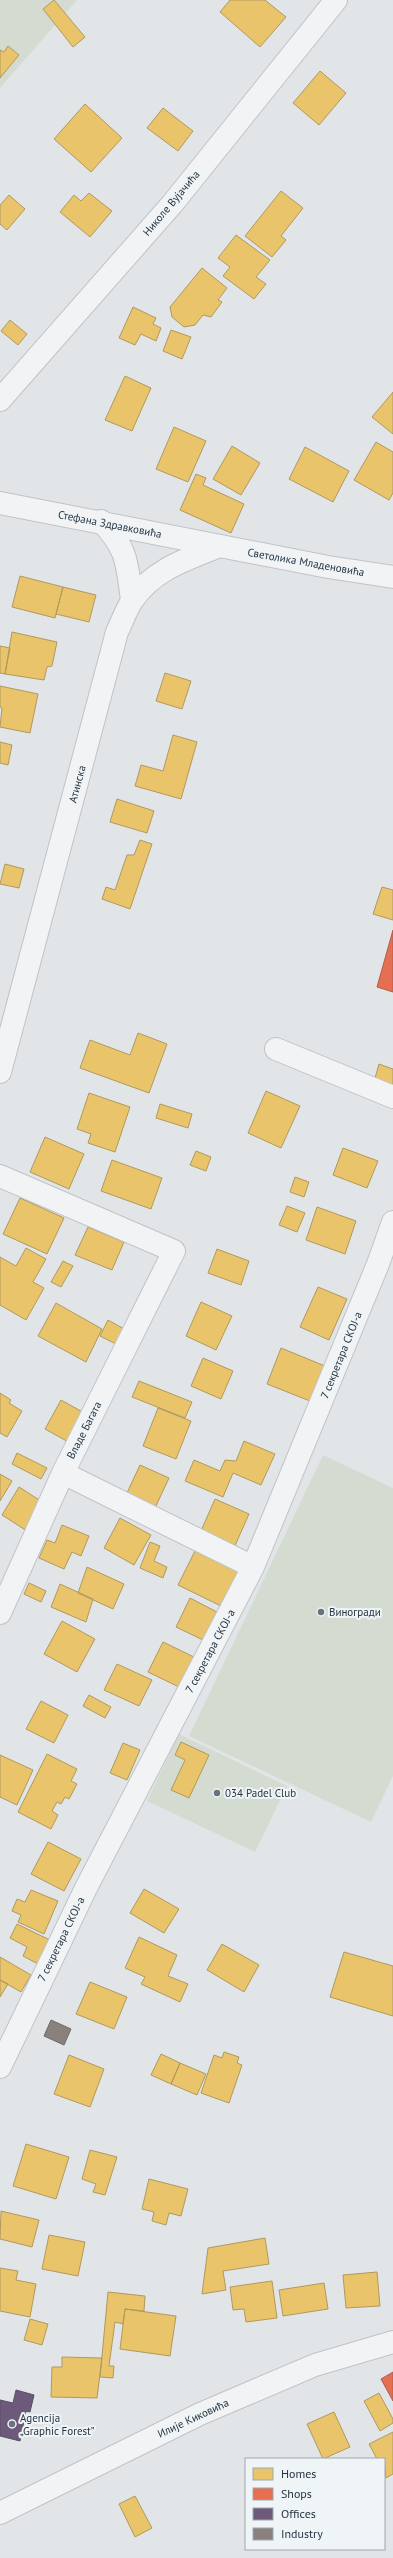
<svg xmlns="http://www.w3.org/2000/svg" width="393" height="2558" font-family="'PT Sans',sans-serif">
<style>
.green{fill:#d4dcd2}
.homes{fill:#e9c46a;stroke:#af995e}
.shops{fill:#e76f51;stroke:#ad5e4c}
.offices{fill:#6d597a;stroke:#584e69}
.industry{fill:#8a817c;stroke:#6c6a6b}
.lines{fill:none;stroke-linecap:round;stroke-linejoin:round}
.minor-casing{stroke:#c0c3c6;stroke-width:24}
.tertiary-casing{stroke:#c0c3c6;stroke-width:24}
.minor{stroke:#f2f3f4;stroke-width:22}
.tertiary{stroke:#f2f3f4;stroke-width:22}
.poi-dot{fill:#68737c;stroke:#eff4f7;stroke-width:1.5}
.labels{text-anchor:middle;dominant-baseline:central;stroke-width:4;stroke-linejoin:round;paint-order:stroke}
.street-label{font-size:11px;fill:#273542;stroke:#eff4f7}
.poi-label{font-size:11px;fill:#273542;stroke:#eff4f7;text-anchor:start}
</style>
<rect width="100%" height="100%" fill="#e2e5e8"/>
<path class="green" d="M0,0H77L0,88Z
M323,1455L393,1488V1776L371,1822L189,1736Z
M179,1734L287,1786L255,1852L147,1801Z"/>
<path class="homes" d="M54,0L85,37L73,47L43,9Z
M230,0H265L286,17L260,47L220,12Z
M8,46L19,55L0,78V50L4,52Z
M320,71L346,93L319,125L293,103Z
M85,104L122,138L91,172L54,139Z
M163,108L193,131L178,151L147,128Z
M281,191L303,208L281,236L286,240L272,257L245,236Z
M89,193L112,211L90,237L60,212L74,195L81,201Z
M9,195L25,209L7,230L0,224V205Z
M236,235L270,260L256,277L266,284L254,299L223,276L230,267L218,258Z
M202,268L227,288L218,300L222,302L211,317L203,315L195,325L184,327L172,317L170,307Z
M133,307L156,318L153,324L161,328L156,341L141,334L135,345L119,338Z
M10,320L27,334L18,345L1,331Z
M171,330L191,337L182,359L163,351Z
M125,376L151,388L132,431L105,420Z
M393,392V434L372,417Z
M174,427L206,441L188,482L156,469Z
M376,442L393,452V493L389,500L354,480Z
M232,446L260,463L241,495L213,479Z
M305,447L349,471L333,502L289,479Z
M196,474L206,478L203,485L244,504L231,533L180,510Z
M20,576L63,587L55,618L12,607Z
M63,587L96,595L89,622L56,614Z
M12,632L57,642L52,666L47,667L44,680L5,674Z
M0,646L10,648L5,674L0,673Z
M165,673L191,681L182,709L156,701Z
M0,686L38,694L30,733L0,727L2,708L0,707Z
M173,735L197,742L181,799L135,786L141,765L163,771Z
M0,742L12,745L8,765L0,763Z
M117,799L154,811L147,833L110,822Z
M140,840L152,844L130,909L102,899L106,887L115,890L127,855H134Z
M5,864L24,869L19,888L0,884Z
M382,887L393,890V920L373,914Z
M138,1033L167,1044L149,1093L80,1068L90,1040L130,1055Z
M379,1064L393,1069V1091L373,1085Z
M266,1091L300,1106L281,1148L248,1133Z
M89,1093L130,1107L115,1152L88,1143L91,1134L77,1129Z
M160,1104L192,1114L188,1128L156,1118Z
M45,1137L84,1154L69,1189L30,1172Z
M343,1148L378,1161L367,1188L333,1175Z
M196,1151L211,1157L206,1171L190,1165Z
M112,1160L162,1178L151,1209L101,1191Z
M295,1177L309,1182L304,1197L290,1192Z
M20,1198L64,1218L47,1254L3,1234Z
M287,1206L305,1213L297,1232L279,1225Z
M317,1207L356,1221L345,1254L306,1240Z
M88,1227L124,1242L112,1270L75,1255Z
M26,1248L46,1259L33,1282L44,1288L26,1320L0,1305V1257L16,1266Z
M217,1249L249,1261L241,1285L208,1273Z
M63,1261L73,1266L61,1287L51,1282Z
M318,1287L347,1299L329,1340L300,1327Z
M201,1302L232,1316L216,1350L186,1336Z
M56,1303L102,1329L86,1362L38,1336Z
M108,1320L126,1330L118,1345L100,1336Z
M281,1348L325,1366L310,1401L267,1384Z
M203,1358L233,1371L221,1399L191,1386Z
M139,1381L192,1402L185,1418L132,1397Z
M0,1393L11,1400L9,1403L22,1411L7,1437L0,1433Z
M61,1400L88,1415L72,1444L45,1429Z
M158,1408L191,1421L176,1459L143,1446Z
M244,1441L275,1454L261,1485L233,1473L223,1497L185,1481L194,1460L220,1471L225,1460L236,1461Z
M17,1453L47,1468L41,1479L12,1464Z
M140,1465L169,1478L155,1508L126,1495Z
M0,1474L12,1481L0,1501Z
M19,1487L44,1503L27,1531L2,1515Z
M215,1499L249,1514L234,1548L200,1533Z
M120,1518L151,1535L134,1565L104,1548Z
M62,1525L89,1536L81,1556L72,1552L64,1569L39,1558L47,1540L55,1543Z
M150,1542L160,1546L154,1561L167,1567L163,1578L140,1568Z
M195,1551L238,1572L221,1606L178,1585Z
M87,1567L124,1584L113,1609L78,1593Z
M29,1583L46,1591L41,1602L24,1594Z
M60,1584L93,1599L86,1622L51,1607Z
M190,1598L217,1612L203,1640L176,1627Z
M62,1621L95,1639L77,1672L44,1654Z
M163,1642L194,1657L179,1687L148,1672Z
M117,1664L152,1680L139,1706L104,1690Z
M89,1695L111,1707L105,1718L83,1706Z
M41,1701L68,1715L54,1743L26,1729Z
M181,1742L209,1755L189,1798L171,1790L185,1760L175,1755Z
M123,1743L140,1750L127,1780L110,1773Z
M47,1754L77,1769L71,1781L77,1784L69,1799L65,1797L61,1804L57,1802L52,1811L58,1815L51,1829L18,1812Z
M0,1755L33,1770L17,1805L0,1797Z
M48,1842L81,1859L64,1891L31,1874Z
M144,1889L179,1909L164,1933L130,1913Z
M31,1890L58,1901L44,1934L18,1922L21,1915L12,1911L17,1899L25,1902Z
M17,1924L50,1940L38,1964L23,1956L27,1947L10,1938Z
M139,1937L177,1955L168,1976L188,1984L180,2002L141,1984L145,1977L125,1968Z
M222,1944L259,1965L244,1992L207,1970Z
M344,1952L393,1966V2016L330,1997Z
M0,1957L31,1975L21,1992L0,1980Z
M0,1980L8,1984L0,1997Z
M90,1982L127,1997L114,2029L76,2014Z
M224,2052L239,2057L237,2063L242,2065L229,2103L201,2093L214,2055L222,2058Z
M161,2054L180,2063L171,2084L151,2075Z
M69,2055L104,2069L90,2107L54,2094Z
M180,2063L206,2074L197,2095L171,2084Z
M26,2144L69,2157L56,2199L13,2186Z
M90,2150L117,2157L105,2195L93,2192L96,2184L82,2179Z
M149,2179L188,2189L181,2216L169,2213L166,2225L152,2221L154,2212L142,2209Z
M1,2211L39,2220L32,2247L0,2239Z
M49,2235L85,2242L78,2276L42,2269Z
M265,2238L269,2264L223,2271L226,2290L202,2294L208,2248Z
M0,2268L18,2271L16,2280L36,2284L30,2317L0,2311Z
M377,2272L380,2306L346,2308L343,2275Z
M272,2281L277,2318L246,2322L244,2309L233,2310L230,2287Z
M324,2283L328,2309L283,2316L279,2290Z
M108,2292L145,2296L144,2311L125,2309L123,2324L115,2322L109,2366H114L113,2378L100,2377Z
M125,2309L176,2316L170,2356L120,2349Z
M30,2319L48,2324L42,2345L24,2340Z
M62,2357L102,2358L97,2398L51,2397L52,2367H62Z
M379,2393L393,2419V2423L380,2431L364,2401Z
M334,2412L350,2447L323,2459L307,2424Z
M393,2432V2474L386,2478L384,2459H377L369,2444Z
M135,2496L152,2528L135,2537L119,2504Z"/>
<path class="shops" d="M393,930V992L377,987Z
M393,2372V2401L381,2379Z"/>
<path class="offices" d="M16,2390L34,2395L30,2412L26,2411L20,2441L0,2436V2400L13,2403Z"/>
<path class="industry" d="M51,2020L71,2029L64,2045L44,2036Z"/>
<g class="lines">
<defs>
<path id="minor" d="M0,400L173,203L336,0
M276,1049L393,1097
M0,1176L174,1251L63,1473L0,1613
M63,1473L253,1567
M0,2067L86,1888L253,1567L378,1264L393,1222
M0,2513L200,2414L315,2365L393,2342"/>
<path id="tertiary" d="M0,503L328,567L393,577
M101,521C128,549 127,564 132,600
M0,1072L117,632C122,622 126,610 132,601C152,570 187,559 220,546"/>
</defs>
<use href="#minor" class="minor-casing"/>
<use href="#tertiary" class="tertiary-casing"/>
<use href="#minor" class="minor"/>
<use href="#tertiary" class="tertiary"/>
</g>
<g class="poi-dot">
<circle cx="321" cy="1612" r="4"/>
<circle cx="217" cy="1793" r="4"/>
<circle cx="12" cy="2424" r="4"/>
</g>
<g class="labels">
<g class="street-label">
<text transform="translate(171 203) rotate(-50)">Николе Вујачића</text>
<text transform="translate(110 524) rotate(11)">Стефана Здравковића</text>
<text transform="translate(306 562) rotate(10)">Светолика Младеновића</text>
<text transform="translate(77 784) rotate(-75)">Атинска</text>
<text transform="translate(341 1355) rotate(-68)">7 секретара СКОЈ-а</text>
<text transform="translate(84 1430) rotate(-63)">Владе Багата</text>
<text transform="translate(210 1651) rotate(-62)">7 секретара СКОЈ-а</text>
<text transform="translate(61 1939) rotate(-64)">7 секретара СКОЈ-а</text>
<text transform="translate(193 2418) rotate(-25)">Илије Киковића</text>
</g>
<g class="poi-label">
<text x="329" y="1612">Виногради</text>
<text x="225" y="1793">034 Padel Club</text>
<text x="20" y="2418">Agencija<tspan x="20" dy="13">„Graphic Forest”</tspan></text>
</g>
</g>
<rect x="245" y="2458" width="140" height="92" fill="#eff4f7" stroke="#9fa8af"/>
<rect x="253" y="2468" width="20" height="12" fill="#e9c46a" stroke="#9fa8af"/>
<text x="281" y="2478" font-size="12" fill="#273542">Homes</text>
<rect x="253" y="2488" width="20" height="12" fill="#e76f51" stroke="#9fa8af"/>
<text x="281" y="2498" font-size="12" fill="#273542">Shops</text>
<rect x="253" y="2508" width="20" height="12" fill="#6d597a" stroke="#9fa8af"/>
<text x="281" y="2518" font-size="12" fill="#273542">Offices</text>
<rect x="253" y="2528" width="20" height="12" fill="#8a817c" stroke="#9fa8af"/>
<text x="281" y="2538" font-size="12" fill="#273542">Industry</text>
</svg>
